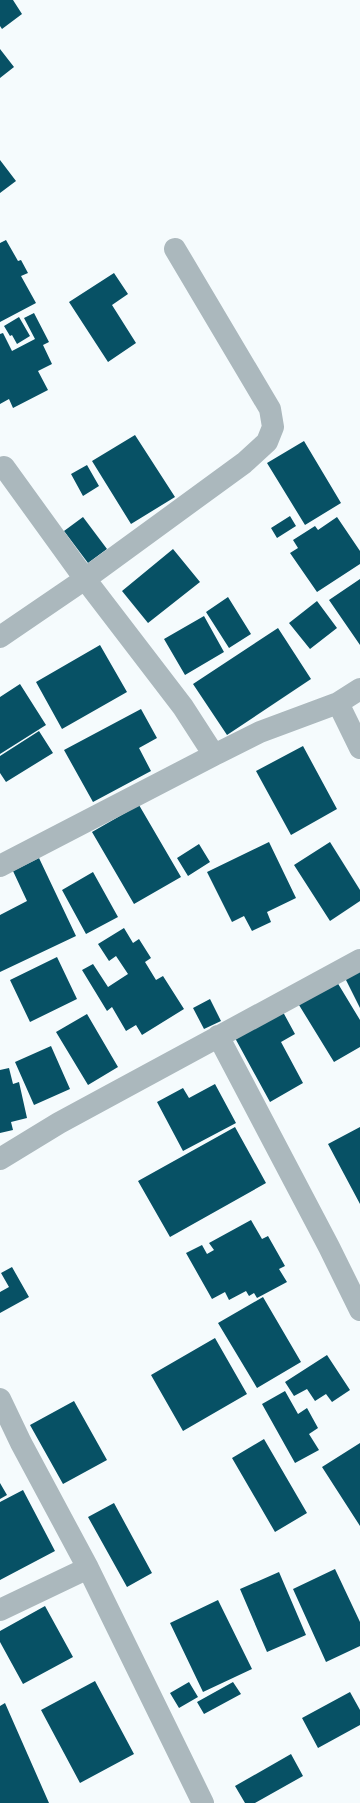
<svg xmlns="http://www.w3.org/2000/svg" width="360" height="1803" font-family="Manrope,sans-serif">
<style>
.building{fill:#075165}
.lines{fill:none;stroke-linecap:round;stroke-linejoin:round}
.street{stroke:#abb8bd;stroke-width:22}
</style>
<rect width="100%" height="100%" fill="#f5fbfd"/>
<path class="building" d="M0,0H13L22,14L2,29L0,26Z
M0,49L14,67L0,78Z
M0,160L16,181L0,193Z
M6,240L18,261L21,260L28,273L21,276L36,303L0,322V243Z
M114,273L128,294L112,305L136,343L108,362L69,302Z
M34,313L49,342L43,345L52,364L38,371L48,390L13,408L9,399L0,404V334L3,333L12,351L35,339L24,318Z
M19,317L30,336L17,344L12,335L10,336L4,326Z
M135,435L175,497L131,524L92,461Z
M304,441L341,503L305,525L267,463Z
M87,465L99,486L83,496L71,474Z
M290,516L296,526L277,538L271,528Z
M83,517L107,549L88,563L64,531Z
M337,517L360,551V564L317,592L290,553L298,548L293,540L315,526L318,530Z
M173,549L200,582L148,623L122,591Z
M360,579V645L329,600Z
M228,597L251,634L229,648L206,612Z
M317,601L337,628L310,649L289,623Z
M204,616L224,652L185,675L164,639Z
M278,628L311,679L227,735L193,684Z
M100,645L127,692L62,729L36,682Z
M20,684L46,725L0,754V697Z
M141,709L157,738L139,748L151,771L93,802L64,750Z
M39,731L53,753L6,782L0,773V756Z
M303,746L337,809L291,835L256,771Z
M139,805L181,877L134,904L92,832Z
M269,842L296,898L267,912L271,922L252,931L244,916L232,922L207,872Z
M330,842L360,890V901L330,921L294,865Z
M199,844L210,862L188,876L177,858Z
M39,858L76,936L0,972V915L27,901L13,871Z
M93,872L118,917L86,934L62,890Z
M124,928L133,943L139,939L151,958L145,962L156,980L163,976L184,1009L142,1035L136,1025L126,1031L112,1007L107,1011L82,970L93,964L108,987L128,974L116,956L109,961L98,944Z
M57,957L77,999L30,1022L10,980Z
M360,962V1008L342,972Z
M337,982L360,1020V1047L334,1062L299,1005Z
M210,999L221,1021L204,1029L193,1008Z
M283,1012L295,1034L281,1042L303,1083L270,1102L235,1038Z
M87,1014L118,1067L88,1085L56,1032Z
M51,1046L70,1089L34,1105L15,1062Z
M9,1068L13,1084L19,1082L27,1118L11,1122L13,1130L0,1133V1070Z
M215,1084L236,1123L183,1151L157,1102L183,1088L189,1098Z
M235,1127L266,1183L170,1237L138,1181Z
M360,1127V1204L328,1144Z
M251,1220L262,1239L268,1236L285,1266L279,1269L287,1282L257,1298L254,1293L249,1296L246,1291L229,1300L225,1292L212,1299L186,1253L202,1245L207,1254L214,1250L209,1243Z
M12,1267L29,1297L0,1313V1292L9,1287L1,1273Z
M263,1297L301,1362L257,1388L218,1323Z
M215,1338L247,1394L183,1431L151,1375Z
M327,1355L350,1390L332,1402L326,1394L315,1401L307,1389L294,1396L285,1382Z
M285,1391L298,1414L307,1408L318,1428L309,1434L319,1450L295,1463L262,1404Z
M74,1401L107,1460L63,1484L30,1425Z
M264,1439L307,1513L275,1532L232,1458Z
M360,1443V1526L322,1467Z
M0,1483L7,1495L0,1499Z
M23,1490L55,1551L0,1580V1502Z
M114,1503L152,1573L127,1587L88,1517Z
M335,1569L360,1622V1646L326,1662L293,1589Z
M279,1572L306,1635L267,1652L240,1589Z
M218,1600L252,1669L203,1692L170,1623Z
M45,1606L73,1657L23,1684L0,1642V1631Z
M95,1681L134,1754L80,1783L41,1710Z
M189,1682L198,1697L179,1708L170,1693Z
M233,1682L241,1694L204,1714L197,1702Z
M350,1692L360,1710V1725L318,1748L302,1718Z
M5,1703L49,1803H0V1706Z
M291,1754L303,1776L255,1803H245L235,1786Z"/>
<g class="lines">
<path class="street" d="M175,249L270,409L273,427L267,442L244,463L85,579L183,707L214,755L260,732L338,703L360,689
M0,637L85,579L4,467
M338,703L360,748
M0,866L214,755
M218,1036L329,1247L360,1310
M0,1159L59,1123L360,960
M0,1399L21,1443L88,1568L203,1803
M0,1610L88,1568"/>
</g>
</svg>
